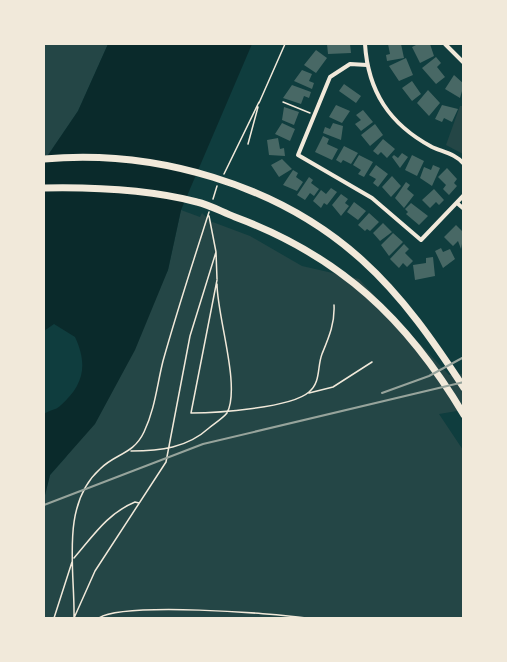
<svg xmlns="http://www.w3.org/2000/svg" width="507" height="662" font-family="'IBM Plex Sans',sans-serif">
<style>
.green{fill:#244646}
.water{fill:#0a2a2b}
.building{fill:#486865}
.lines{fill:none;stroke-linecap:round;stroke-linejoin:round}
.path{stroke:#f1e9da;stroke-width:1.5}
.service{stroke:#f1e9da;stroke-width:1.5}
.minor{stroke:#f1e9da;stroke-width:4}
.motorway{stroke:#f1e9da;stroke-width:7}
.rail{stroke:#97a49c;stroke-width:2}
</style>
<rect width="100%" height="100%" fill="#0f3d3e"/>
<path class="green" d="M44,44H108L78,111L44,161Z
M460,106H463V154L446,145Z
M181,210L200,217L202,213L210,221L250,236L302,266L359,279L449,375L463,374V410L439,414L463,450V618H44V499L50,475L66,457L168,270Z"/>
<path class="water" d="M108,44H252L181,210L168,270L135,350L95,424L50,475L44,499V414C49,410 56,410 60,406C84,385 88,365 75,337L54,324L44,331V161L78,111Z"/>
<path class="building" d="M327,44H350L351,53L328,54Z
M388,44H401L404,58L387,61L386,55L390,54Z
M418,44H430L434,56L420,63L412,47Z
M316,50L327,58L316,73L304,65Z
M436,57L441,63L437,67L445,77L436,84L422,68Z
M406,58L413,75L399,81L389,66Z
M302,70L312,74L309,81L314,83L312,89L294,81Z
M454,75L464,84L460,98L445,89Z
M412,81L421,94L412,101L402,88Z
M344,84L361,96L356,103L339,91Z
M292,85L311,92L309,98L304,96L301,104L283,98Z
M428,90L440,103L429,116L417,103Z
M336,105L350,111L342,123L329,117Z
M442,105L458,109L452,122L444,118L442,122L435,119Z
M284,107L299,112L294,125L282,120Z
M363,110L373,122L361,131L355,124L361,120L356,115Z
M282,123L295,129L290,141L275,134Z
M333,123L343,126L341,140L323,133L325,127L330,129Z
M375,124L383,135L370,146L361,135Z
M323,136L329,139L327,144L338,149L332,160L315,152Z
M278,138L280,149L284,148L285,156L269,155L267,140Z
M383,139L395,149L387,158L381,152L378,155L373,151Z
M344,146L358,153L351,164L343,160L341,163L336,160Z
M402,153L408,157L400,168L392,157L394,155L398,158Z
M359,155L373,162L364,177L358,174L361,170L353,165Z
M412,155L424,161L417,176L405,170Z
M282,159L292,169L279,177L271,165Z
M376,165L388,174L378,187L373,183L376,179L369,175Z
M433,165L440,168L432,186L420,178L424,167L431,170Z
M447,168L457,179L454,183L457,186L449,195L443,189L446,185L438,177Z
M293,170L298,173L296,177L303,182L297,191L283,185Z
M392,176L401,186L391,197L382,187Z
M309,177L313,180L311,183L319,189L314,196L310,193L305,200L297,195Z
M406,182L410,185L407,189L414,195L404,208L395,198Z
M331,188L337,192L327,205L324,203L321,208L313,201L321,190L326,194Z
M434,189L444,200L439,205L436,202L430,208L422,200Z
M341,194L348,199L345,203L349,206L341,216L332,205Z
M354,202L366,211L358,220L347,212Z
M411,203L428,216L419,225L406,214L408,212L405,209Z
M369,213L379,222L370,231L367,229L365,231L358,225Z
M383,223L392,232L380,241L373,233Z
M456,225L464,233L461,249L458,241L453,246L444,237Z
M393,233L403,242L389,256L381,245Z
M404,244L409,249L405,253L413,261L407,267L403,263L399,268L390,259Z
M441,248L443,252L450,249L455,259L443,268L435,251Z
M433,257L435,276L415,280L413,265L426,263V258Z"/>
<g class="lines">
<path class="path" d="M283,102L310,113
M259,103L285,44
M248,144L258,107
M224,174L259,102
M213,199L217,186
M209,216L216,252L217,279
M217,280L191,413C216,413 291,408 309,392C321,382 317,367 322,354C329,337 335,323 334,305
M309,393L333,387L372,362
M131,451C160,451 187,448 209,428C214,424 223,418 227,413C241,387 217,316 217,284
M74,558C93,536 108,513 135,502L139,503
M74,617C75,570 60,505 100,469C116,453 133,455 144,432C155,409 157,385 163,361C177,311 193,262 209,212
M54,618L72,562
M74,618L95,571L166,462L190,336L216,252"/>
<path class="service" d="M99,618C124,602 272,613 306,618"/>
<path class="minor" d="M365,44C368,91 389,124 432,147C443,152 456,154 464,164
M445,44L464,63
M367,65L350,64L330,77L298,155L372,198L421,240L464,195
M457,203L464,209"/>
<path class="motorway" d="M44,159C155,149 278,184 362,260C403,297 434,342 464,388
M44,188C95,187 147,189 197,202C210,205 222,212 235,217C340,256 407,319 464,415"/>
<path class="rail" d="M382,393L429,376L464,357
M44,505L203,444L464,382"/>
</g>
<rect width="507" height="662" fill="none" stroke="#f1e9da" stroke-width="90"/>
</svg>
